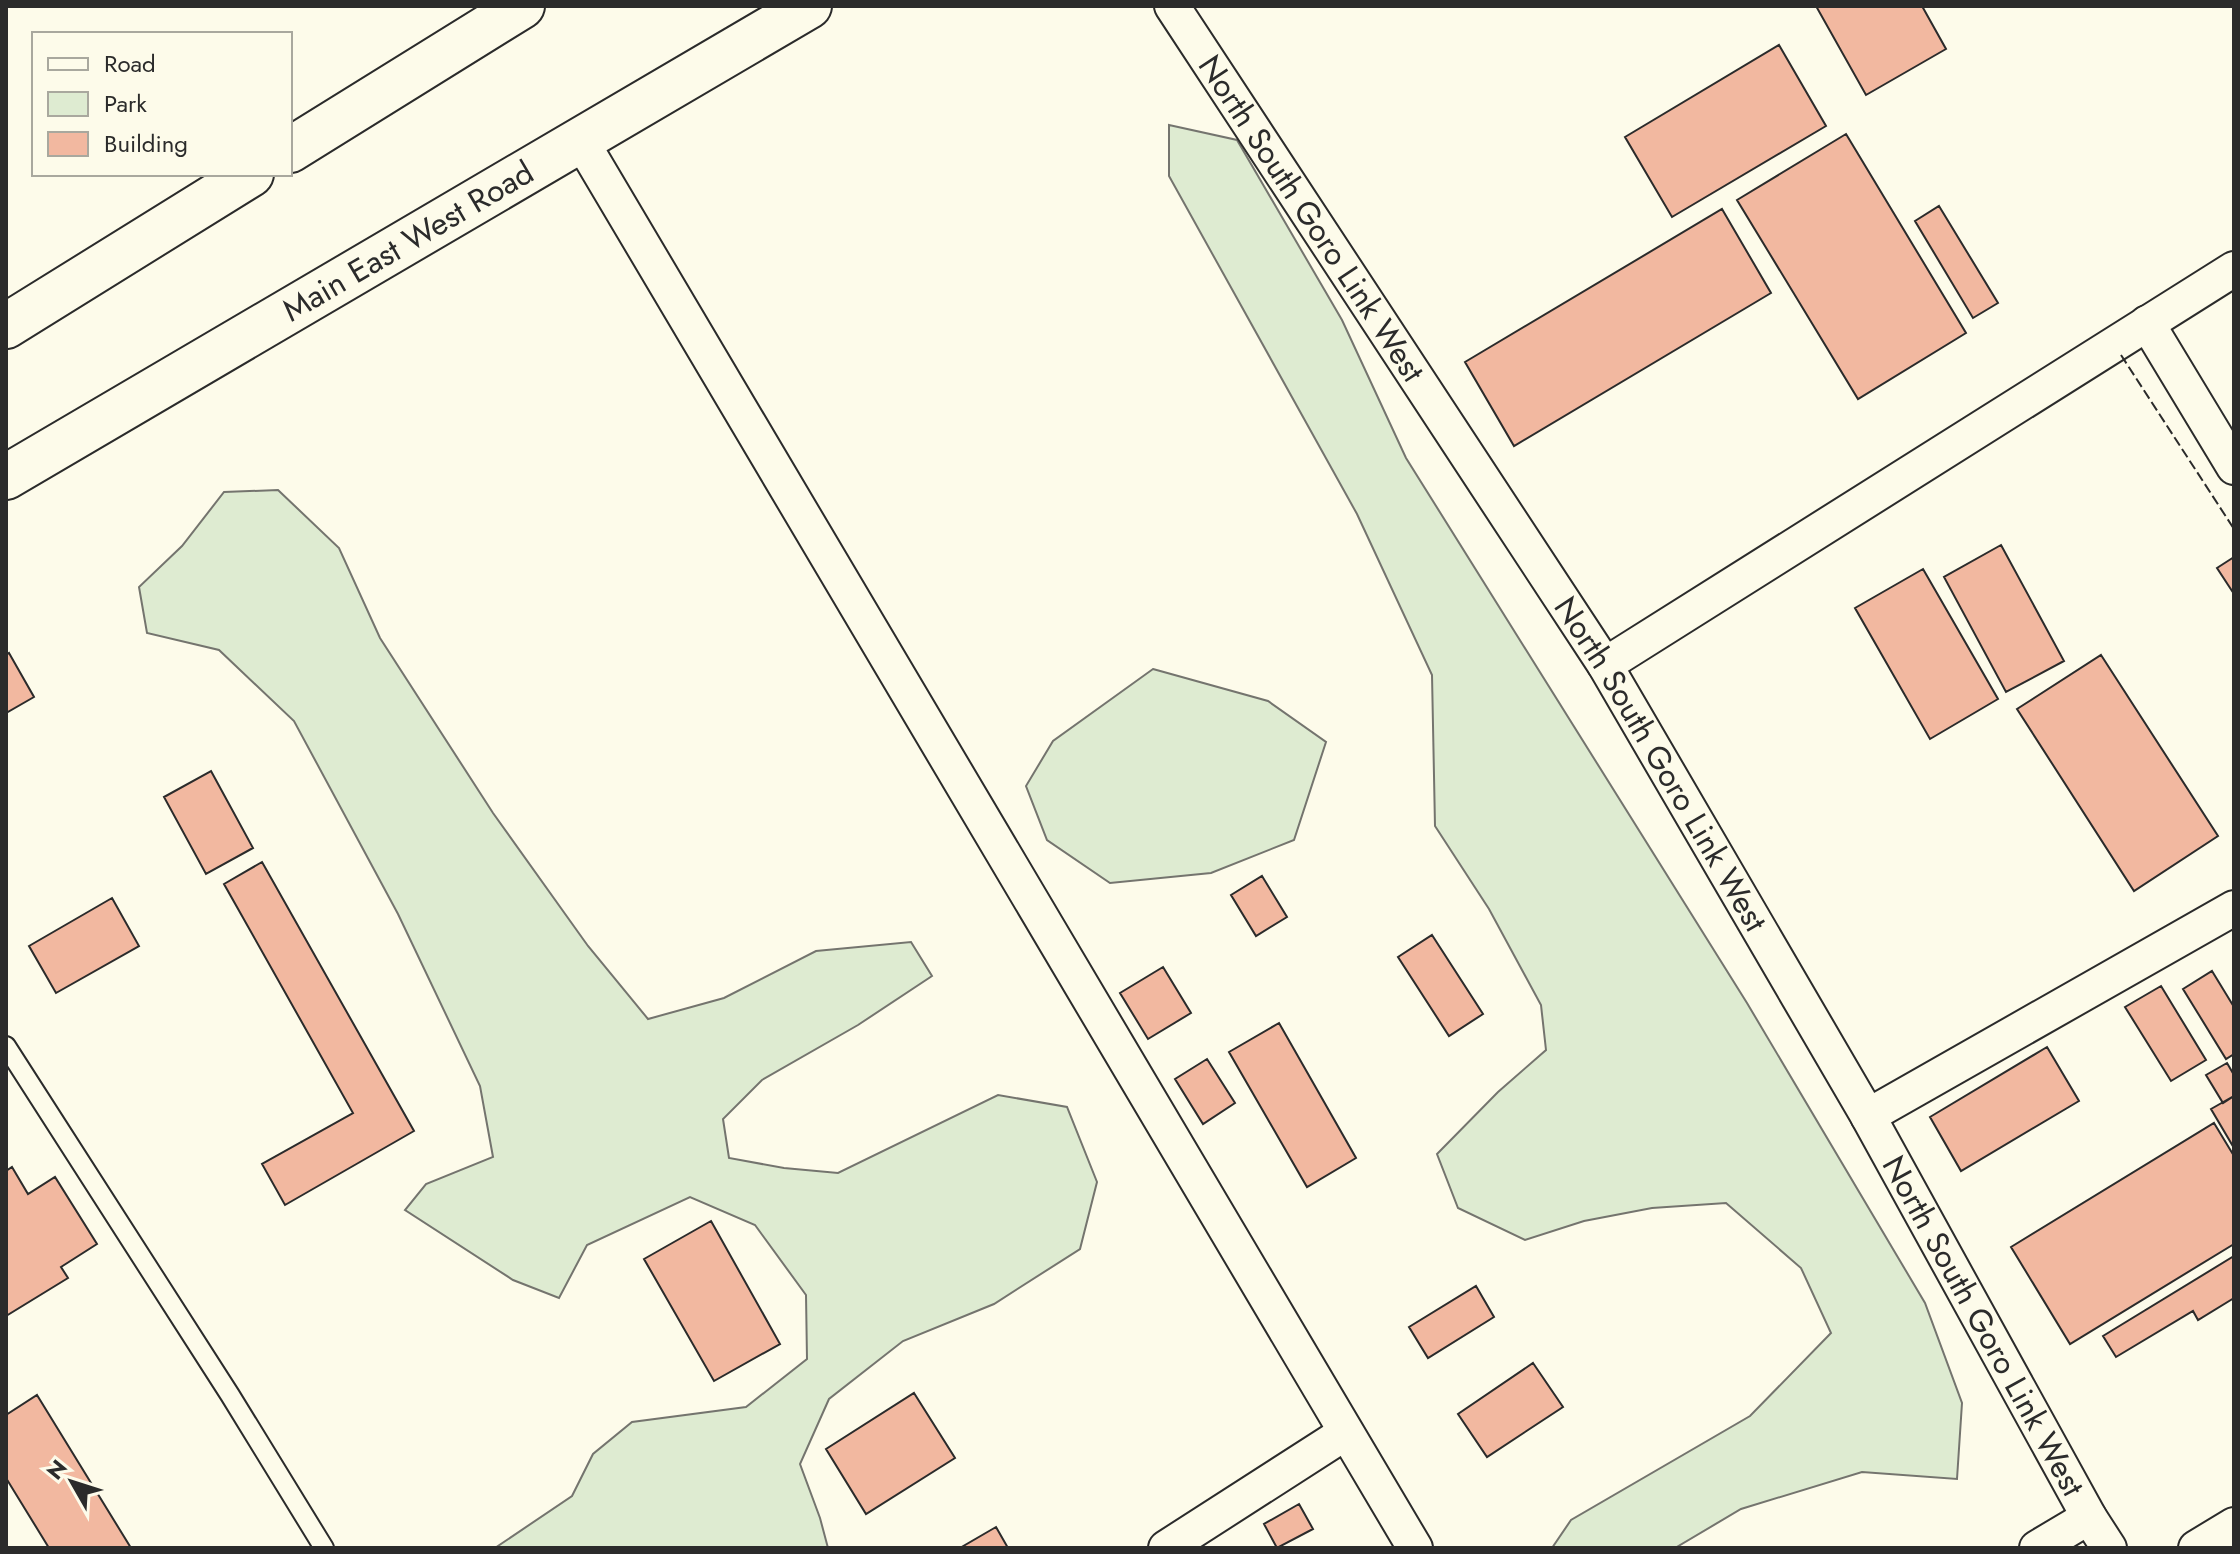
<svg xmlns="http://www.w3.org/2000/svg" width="2240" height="1554" font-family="Jost,sans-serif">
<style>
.green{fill:#deebd1;stroke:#74746e;stroke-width:2}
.building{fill:#f2b8a0;stroke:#2b2b2b;stroke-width:2}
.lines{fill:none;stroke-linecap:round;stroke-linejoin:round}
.service-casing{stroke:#2b2b2b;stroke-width:22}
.minor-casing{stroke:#2b2b2b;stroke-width:38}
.primary-casing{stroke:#2b2b2b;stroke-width:48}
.service{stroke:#fdfbea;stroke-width:18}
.minor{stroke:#fdfbea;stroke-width:34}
.primary{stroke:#fdfbea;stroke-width:44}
.fence{stroke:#2b2b2b;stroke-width:2;stroke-dasharray:10 4;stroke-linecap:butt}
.labels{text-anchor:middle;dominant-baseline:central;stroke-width:6;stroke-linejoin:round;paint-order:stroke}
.street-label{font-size:32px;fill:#2b2b2b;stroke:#fdfbea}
</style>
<rect width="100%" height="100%" fill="#fdfbea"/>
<path class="green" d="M1169,125L1237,140L1342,320L1406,458L1747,1003L1925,1303L1962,1403L1957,1479L1862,1472L1741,1509L1675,1548H1552L1571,1520L1750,1416L1831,1333L1801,1268L1726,1203L1652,1208L1584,1221L1525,1240L1458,1208L1437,1154L1498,1092L1546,1050L1541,1005L1489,909L1435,826L1432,675L1357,514L1169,176Z
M278,490L339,548L380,638L493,813L588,946L648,1019L724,998L816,951L911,942L932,976L858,1025L762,1080L723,1119L729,1158L784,1168L838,1173L998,1095L1067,1107L1097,1182L1080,1249L994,1304L903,1341L829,1399L800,1464L820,1518L828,1548H495L572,1496L593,1454L632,1422L746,1407L807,1359L806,1295L755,1225L690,1197L587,1245L559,1298L513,1280L405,1210L426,1184L493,1157L480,1086L398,914L294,721L219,650L147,633L139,587L182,546L224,492Z
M1153,669L1268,701L1326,742L1294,840L1211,873L1110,883L1047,840L1026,786L1053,741Z"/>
<path class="building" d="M1816,6H1922L1946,49L1866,95Z
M1779,45L1826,126L1672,217L1625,137Z
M1846,134L1966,333L1858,399L1737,200Z
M1939,206L1998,303L1973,318L1915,221Z
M1722,209L1771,293L1514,446L1465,362Z
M2001,545L2064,661L2006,692L1944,577Z
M2234,557V594L2217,568Z
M1923,569L1998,699L1930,739L1855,608Z
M9,653L34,697L6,713V655Z
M2101,655L2218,836L2134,891L2017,709Z
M211,771L253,848L206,874L164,797Z
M262,862L414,1131L285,1205L262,1164L353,1113L224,884Z
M1262,876L1287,917L1256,936L1231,895Z
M112,898L139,946L56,993L29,946Z
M1432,935L1483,1014L1449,1036L1398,957Z
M1163,967L1191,1013L1148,1039L1120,993Z
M2212,971L2234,1007V1054L2226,1059L2183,989Z
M2161,986L2206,1060L2171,1081L2125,1007Z
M1279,1023L1356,1158L1307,1187L1229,1052Z
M2047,1047L2079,1101L1961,1171L1930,1117Z
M1207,1059L1235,1103L1203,1124L1175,1079Z
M2227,1063L2234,1075V1096L2223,1103L2206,1075Z
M2234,1096V1148L2211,1109Z
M2214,1123L2234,1156V1244L2070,1344L2011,1247Z
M12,1167L28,1194L55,1177L97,1244L61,1267L68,1278L6,1316V1171Z
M711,1221L780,1344L714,1381L644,1259Z
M2234,1256V1298L2198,1320L2193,1311L2116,1357L2103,1336Z
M1476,1286L1494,1317L1428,1358L1409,1327Z
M1533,1363L1563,1407L1487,1457L1458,1414Z
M914,1393L955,1458L866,1514L826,1449Z
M37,1395L131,1548H49L6,1478V1415Z
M1299,1504L1313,1529L1277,1548L1264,1524Z
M996,1527L1008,1548H960Z"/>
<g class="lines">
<defs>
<path id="service" d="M6,1046L230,1395L324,1548"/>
<g id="minor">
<path id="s1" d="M1172,6L1605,665L1868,1116L2089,1517L2109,1548"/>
<path d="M580,139L1415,1548"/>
<path d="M2147,323L2234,467"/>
<path d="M1605,665L2234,269"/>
<path d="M1868,1116L2234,908"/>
<path d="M1166,1548L1345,1433"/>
<path d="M2037,1548L2089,1517"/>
<path d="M2196,1548L2234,1525"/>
</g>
<g id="primary">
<path d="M290,150L522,6"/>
<path d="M6,326L251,174"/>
<path id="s2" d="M6,477L809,6"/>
</g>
</defs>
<use href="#service" class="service-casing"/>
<use href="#minor" class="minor-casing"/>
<use href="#primary" class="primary-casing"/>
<use href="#service" class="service"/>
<use href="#minor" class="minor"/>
<use href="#primary" class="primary"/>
<path class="fence" d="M2121,355L2234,529"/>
</g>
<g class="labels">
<g class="street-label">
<text stroke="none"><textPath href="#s1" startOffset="254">North South Goro Link West</textPath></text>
<text stroke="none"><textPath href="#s2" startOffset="466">Main East West Road</textPath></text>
<text stroke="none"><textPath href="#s1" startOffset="902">North South Goro Link West</textPath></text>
<text stroke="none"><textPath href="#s1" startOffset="1550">North South Goro Link West</textPath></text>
</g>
</g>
<rect width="2240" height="1554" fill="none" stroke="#2b2b2b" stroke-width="16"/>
<rect x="32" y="32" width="260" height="144" fill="#fdfbea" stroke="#a9a89e" stroke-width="2"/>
<rect x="48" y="58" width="40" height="12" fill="#fdfbea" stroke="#a9a89e" stroke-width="2"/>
<text x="104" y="72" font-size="24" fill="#2b2b2b">Road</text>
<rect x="48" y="92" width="40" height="24" fill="#deebd1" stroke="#a9a89e" stroke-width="2"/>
<text x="104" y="112" font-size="24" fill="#2b2b2b">Park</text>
<rect x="48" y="132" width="40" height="24" fill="#f2b8a0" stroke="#a9a89e" stroke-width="2"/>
<text x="104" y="152" font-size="24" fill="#2b2b2b">Building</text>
<g transform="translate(72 1482) rotate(309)" stroke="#fdfbea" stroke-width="6" paint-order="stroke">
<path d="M0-6L14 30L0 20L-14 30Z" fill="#2b2b2b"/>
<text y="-12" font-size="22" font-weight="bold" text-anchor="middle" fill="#2b2b2b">N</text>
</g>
</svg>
